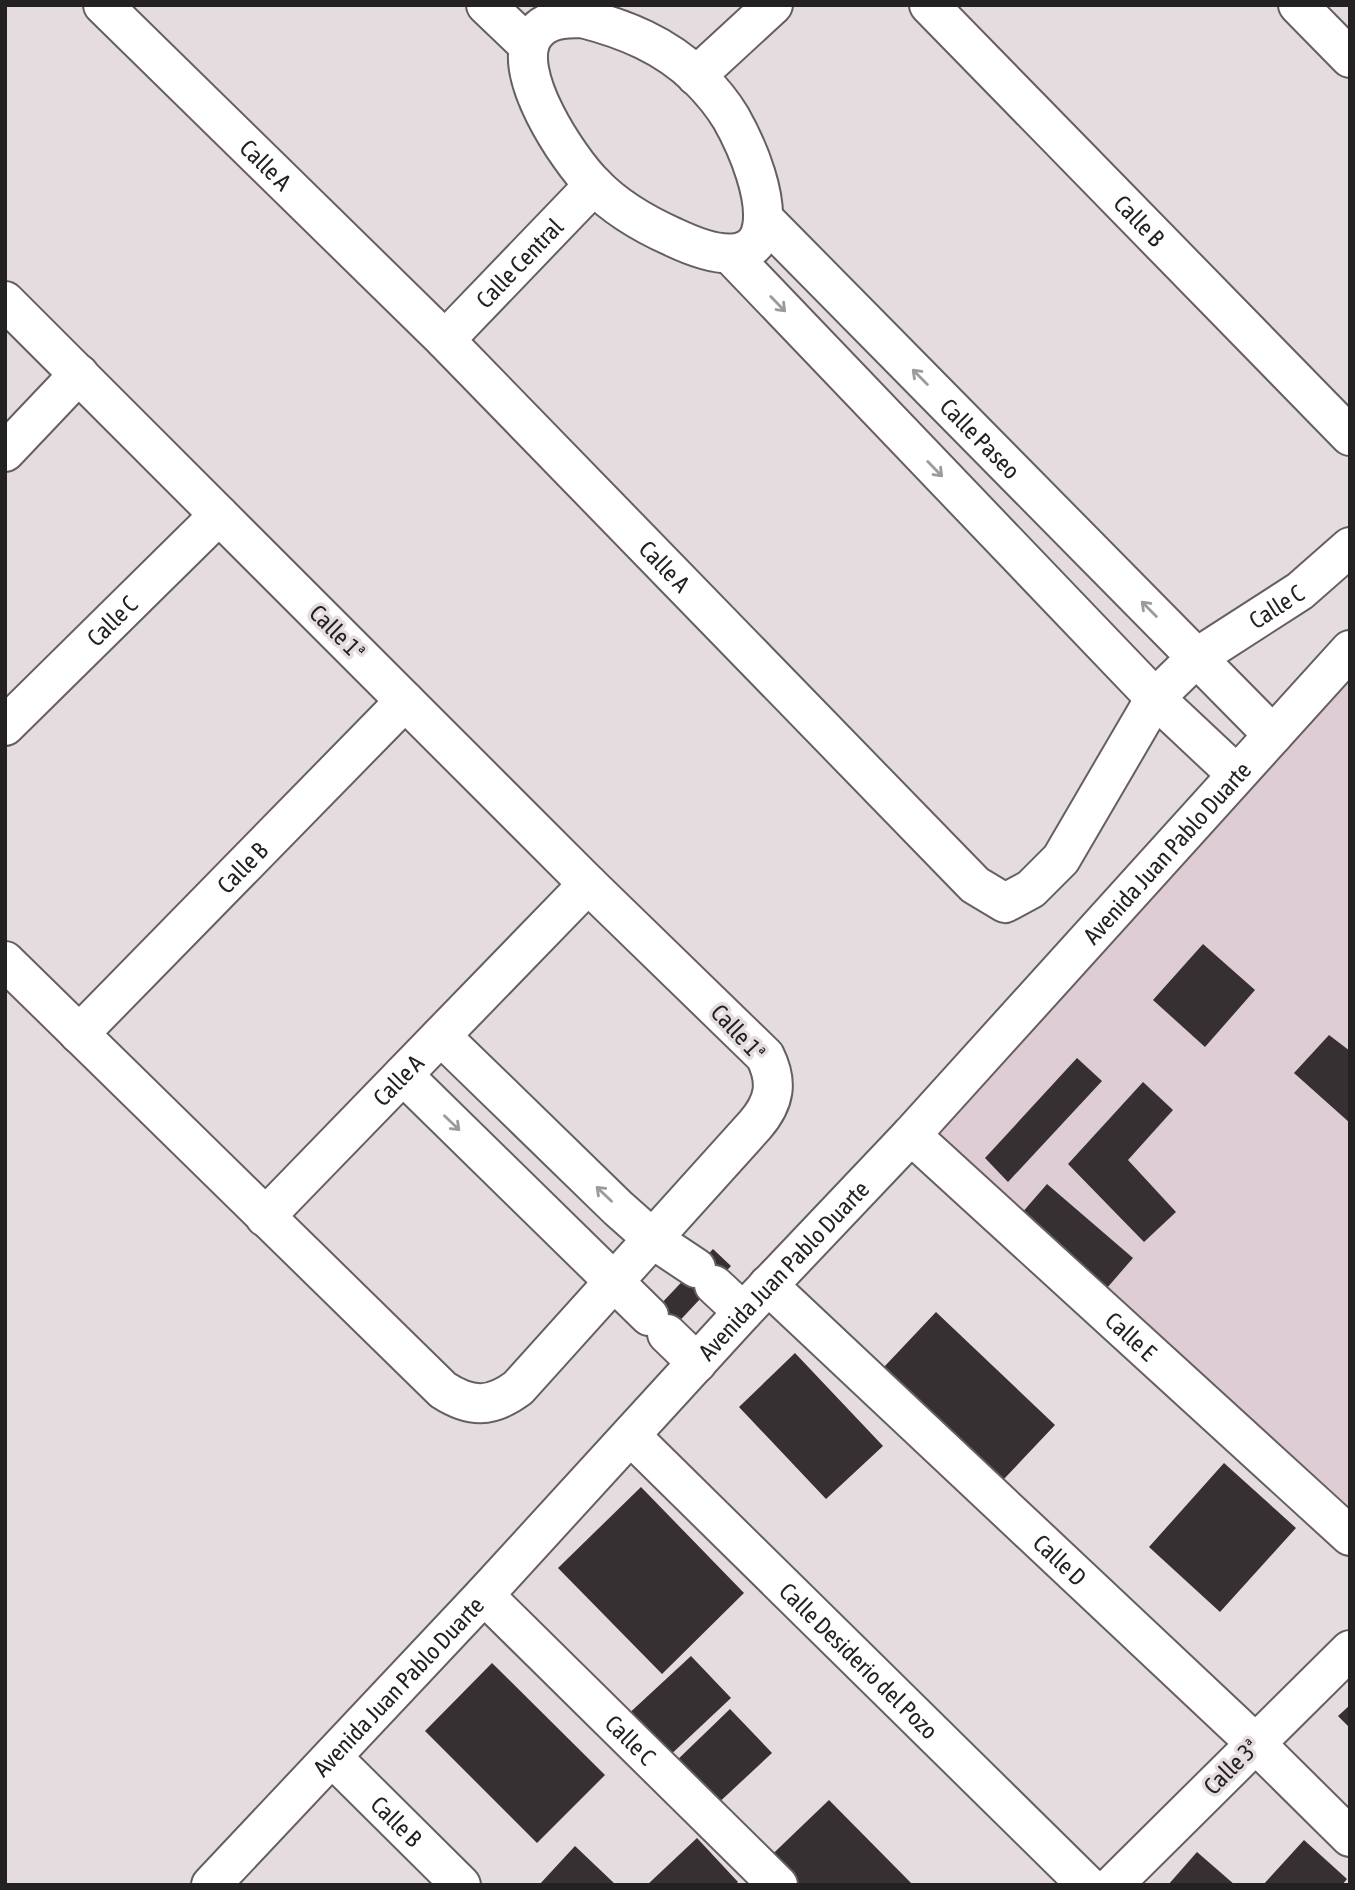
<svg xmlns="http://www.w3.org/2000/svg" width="1355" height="1890" font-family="'Asap Condensed',sans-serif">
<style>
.built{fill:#decdd5}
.building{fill:#363033}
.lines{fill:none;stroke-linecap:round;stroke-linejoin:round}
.street-casing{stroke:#665f62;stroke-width:42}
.secondary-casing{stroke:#665f62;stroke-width:42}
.street{stroke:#fff;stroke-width:38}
.secondary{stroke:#fff;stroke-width:38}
.oneway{stroke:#9c9b9c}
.labels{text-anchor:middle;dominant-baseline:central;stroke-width:7;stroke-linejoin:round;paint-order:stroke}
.street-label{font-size:24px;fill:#242123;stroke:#e5dce0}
</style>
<rect width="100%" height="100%" fill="#e5dce0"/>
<path class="built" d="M1350,669V1536L911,1135Z"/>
<path class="building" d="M1203,944L1255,990L1205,1047L1153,1000Z
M1329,1035L1350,1051V1123L1294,1073Z
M1077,1058L1102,1081L1008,1182L985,1158Z
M1143,1082L1173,1110L1128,1160L1176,1212L1144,1242L1068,1164Z
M1047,1184L1133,1258L1107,1288L1021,1214Z
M713,1249L731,1266L656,1346L638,1328Z
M936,1312L1055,1425L1003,1480L884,1367Z
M795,1353L883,1446L826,1499L739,1407Z
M1224,1463L1296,1528L1220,1612L1149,1547Z
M641,1487L744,1593L662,1674L558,1568Z
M691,1656L731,1698L665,1760L624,1718Z
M492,1663L605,1775L537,1843L425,1731Z
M1350,1705V1728L1338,1716Z
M730,1709L772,1753L713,1808L672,1765Z
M829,1800L913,1885H776L759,1867Z
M697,1838L738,1882L735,1885H647Z
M1304,1840L1347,1879L1342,1885H1263Z
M575,1846L616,1885H539Z
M1197,1852L1235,1885H1168Z"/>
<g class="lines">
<defs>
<g id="street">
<path id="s1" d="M103,5L445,340L975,885L1005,903L1031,889L1061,859L1155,698L1196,658L1300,591L1350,547"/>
<path d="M486,5L529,46"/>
<path id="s2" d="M929,5L1350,436"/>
<path d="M1298,5L1350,58"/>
<path d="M582,18C625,29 665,45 698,77C710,89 722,103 731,118C770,187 795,295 673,237C644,224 616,208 594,185C568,159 509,71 534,35C545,19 564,18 582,18Z"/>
<path d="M696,76L773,5"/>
<path id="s3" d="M764,219L1273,735"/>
<path d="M731,255L1155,698L1236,774"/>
<path d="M5,301L588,884L765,1056C778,1082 775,1102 755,1125L518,1388C491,1408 471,1408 443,1390L5,961"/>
<path id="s4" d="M445,340L594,185"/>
<path d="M5,452L79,374"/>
<path id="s5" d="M5,726L219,515"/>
<path id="s6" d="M79,1034L405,701"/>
<path d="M441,1036L619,1209L654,1240L696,1268"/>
<path d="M403,1075L649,1316"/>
<path id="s7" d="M911,1135L1350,1536"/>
<path id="s8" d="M265,1217L588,884"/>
<path d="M714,1285L743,1312"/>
<path id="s9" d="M768,1285L1255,1743L1350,1837"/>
<path d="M667,1334L697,1363"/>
<path id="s10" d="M631,1436L1087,1885"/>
<path id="s11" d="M484,1595L778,1885"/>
<path id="s12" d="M332,1757L461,1885"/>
<path d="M1113,1885L1350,1650"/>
</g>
<g id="secondary">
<path id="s13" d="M211,1885L484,1595L743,1312L911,1135L1350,650"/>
</g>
</defs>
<use href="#street" class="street-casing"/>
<use href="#secondary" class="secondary-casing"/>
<use href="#street" class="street"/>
<use href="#secondary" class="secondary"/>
</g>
<defs><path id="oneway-shaft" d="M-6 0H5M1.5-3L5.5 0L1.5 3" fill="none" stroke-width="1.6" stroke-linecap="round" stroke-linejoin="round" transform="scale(1.75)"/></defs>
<g class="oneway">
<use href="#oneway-shaft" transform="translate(778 304) rotate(46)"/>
<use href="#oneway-shaft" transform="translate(920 377) rotate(-135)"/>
<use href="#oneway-shaft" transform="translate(935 469) rotate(46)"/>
<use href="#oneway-shaft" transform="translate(1149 609) rotate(-135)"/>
<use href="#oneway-shaft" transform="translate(452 1123) rotate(44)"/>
<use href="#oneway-shaft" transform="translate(604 1194) rotate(-136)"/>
</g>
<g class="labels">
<g class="street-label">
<text stroke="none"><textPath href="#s1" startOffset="228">Calle A</textPath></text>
<text stroke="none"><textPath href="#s2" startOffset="301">Calle B</textPath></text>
<text stroke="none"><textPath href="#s4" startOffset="107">Calle Central</textPath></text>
<text stroke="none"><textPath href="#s3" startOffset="308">Calle Paseo</textPath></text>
<text stroke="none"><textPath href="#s1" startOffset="794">Calle A</textPath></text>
<text stroke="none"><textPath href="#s1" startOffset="1685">Calle C</textPath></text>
<text stroke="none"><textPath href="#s5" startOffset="150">Calle C</textPath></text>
<text transform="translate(337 632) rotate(45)">Calle 1ª</text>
<text stroke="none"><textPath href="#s13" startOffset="1407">Avenida Juan Pablo Duarte</textPath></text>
<text stroke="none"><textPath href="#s6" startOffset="233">Calle B</textPath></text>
<text transform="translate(738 1032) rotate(47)">Calle 1ª</text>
<text stroke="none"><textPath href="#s8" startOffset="191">Calle A</textPath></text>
<text stroke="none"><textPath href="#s13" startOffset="840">Avenida Juan Pablo Duarte</textPath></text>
<text stroke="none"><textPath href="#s7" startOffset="298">Calle E</textPath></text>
<text stroke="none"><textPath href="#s9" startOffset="401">Calle D</textPath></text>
<text stroke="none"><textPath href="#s10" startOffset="320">Calle Desiderio del Pozo</textPath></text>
<text stroke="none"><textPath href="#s13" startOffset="273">Avenida Juan Pablo Duarte</textPath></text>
<text stroke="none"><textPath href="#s11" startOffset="206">Calle C</textPath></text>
<text transform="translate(1231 1767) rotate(-45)">Calle 3ª</text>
<text stroke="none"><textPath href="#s12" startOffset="91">Calle B</textPath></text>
</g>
</g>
<rect width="1355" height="1890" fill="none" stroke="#242123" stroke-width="14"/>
</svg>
